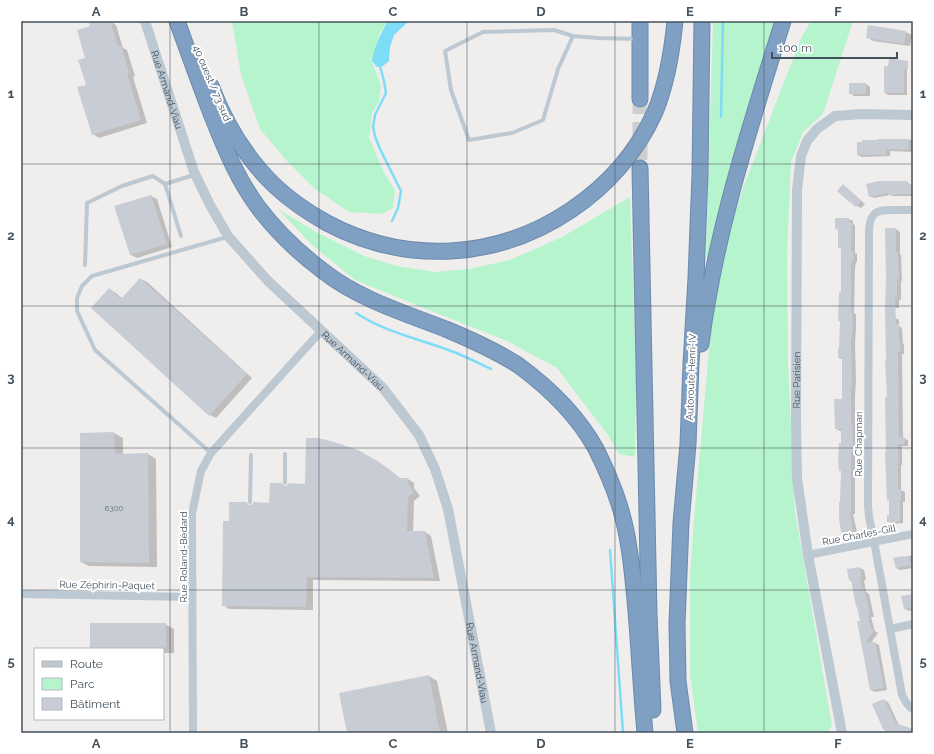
<svg xmlns="http://www.w3.org/2000/svg" width="934" height="754" font-family="Raleway,sans-serif">
<style>
.green{fill:#b6f4cd}
.water{fill:#7eddf6}
.shadow{fill:#0003}
.lines{fill:none;stroke-linecap:round;stroke-linejoin:round}
.stream{stroke:#7eddf6;stroke-width:2.5}
.building{fill:#c8ccd4}
.motorway-tunnel{stroke:#cdced0;stroke-width:15;stroke-dasharray:15 8;stroke-linecap:butt}
.motorway-casing{stroke:#6a8bae;stroke-width:17}
.service{stroke:#bcc8d2;stroke-width:4}
.minor{stroke:#bcc8d2;stroke-width:8}
.tertiary{stroke:#bcc8d2;stroke-width:10}
.motorway{stroke:#7fa0c2;stroke-width:15}
.grid{fill:none;stroke:#43515d;stroke-width:1;stroke-opacity:0.55}
.labels{text-anchor:middle;dominant-baseline:central;stroke-width:4;stroke-linejoin:round;paint-order:stroke}
.number-label{font-size:8px;fill:#64707b}
.street-label{font-size:10px;fill:#43515d;stroke:#fff}
.neatline{fill:none;stroke:#43515d;stroke-width:1.5}
.grid-label{font-size:13px;text-anchor:middle;font-weight:bold;fill:#43515d}
</style>
<rect width="100%" height="100%" fill="#f0eded"/>
<path class="green" d="M232,21H388L380,33L372,61L381,86L379,102L372,113L369,137L384,173L395,190L393,208L381,214L349,212L314,188L287,161L260,129L241,75Z
M713,21H775L729,169L710,258L706,257Z
M811,21H853L823,114L803,132L791,162L787,254L788,362L795,512L832,726L826,733H698L690,674V574L694,519L709,350L720,257L743,188L802,36Z
M630,197L636,375L635,457L619,454L608,435L557,368L507,341L429,310L355,280L311,244L278,209L316,232L364,256L397,266L435,272L469,269L510,260L562,237Z"/>
<path class="water" d="M388,21H409L394,35L390,47L389,61L383,66L377,67L372,61C375,45 380,35 388,21Z"/>
<path class="shadow" d="M89,21H112L113,23L116,25L123,48L127,50L135,76L133,77L147,123L99,138L93,134L87,85V58L91,26Z
M868,26L906,32L912,35L910,46L873,41L867,37Z
M907,63V95H888L885,93Z
M866,84L870,87V96H854L850,93Z
M878,140H913V152L890,151V156L862,157L858,155L878,141Z
M907,182L911,185H913V196H893L890,195L874,198L870,196Z
M843,186L847,188L865,204L861,208L857,206Z
M151,196L157,199L172,247L137,258L131,255Z
M849,219L853,221V224L855,225V253L857,254V262H856L855,269L854,313L856,314V329L855,343L856,380L855,397V425L856,426L857,453H855V514H853L857,532L846,534L842,532V471L840,470L842,444V431H840L836,429L843,400V360L839,358L840,349L842,293V249L839,247V230L836,229Z
M896,229L900,232V254L901,255L902,281H901V300H899V308H891Z
M141,279L147,282L252,378L216,418L210,415L109,289L116,293L123,299Z
M895,318L899,320V326L902,328L903,344L904,345V354H902L903,438L908,440V446H902V465H901V490L905,492V502H903V523L892,524L888,521L890,516V501L888,500V398Z
M114,433L123,438V455L148,454L156,459L157,567L89,566L81,562V434Z
M379,463L386,467L401,479H408L414,483V488L420,496L414,501L413,532H425L431,536L440,581L313,580V610L229,609L223,605L230,522L246,503L251,506L270,504L281,484L287,487L306,485Z
M913,555V568L900,570L896,568L895,559Z
M860,568L864,570L866,580H864L866,592L869,594L874,617H871L875,631L878,633L871,643H875L879,645L887,690L875,692L871,690L858,622H861L852,582L850,580Z
M913,595V610L909,611L905,609Z
M165,624L174,629V653H163V649H93L91,648Z
M429,676L437,681L448,733H348Z
M884,700L888,702L899,725L913,730V733H888Z"/>
<g class="lines">
<path class="stream" d="M380,66L384,81L386,93L375,115L373,127L375,136L380,149L401,191L398,208L392,221
M721,117L723,21
M356,313C385,332 419,339 451,351C465,356 478,363 491,369
M610,550L623,733"/>
</g>
<path class="building" d="M88,21H110L118,46L121,45L129,73H127L141,120L92,135L77,87L86,85L78,60L85,58L77,30L90,26Z
M868,25L906,31L904,44L866,38Z
M889,58L908,61V69H904V93H884V66H888Z
M849,83H866V94H849Z
M877,139H909L908,150L886,149V155H857V142H862V140H877Z
M879,181H907V184H913V194L888,195V193L869,197L866,184Z
M843,184L861,201L856,207L849,201V202L837,191Z
M151,195L167,244L130,255L114,206Z
M835,218H849V222H852L851,251H853L854,260H852L851,267V311H852L853,326L851,340L852,377L851,394V423L852,422L853,451H851V512H850L853,530L841,532L839,519V501L840,502L841,471H839L838,461L839,443H841V429H835L834,399H842V358H838V348H839L840,321H838L839,292H841V248H838V229H835Z
M885,228H896V252H898L899,279H897V298H895L896,324H899V341H900V352H898L899,437H905L904,444H898L899,463H898V489H901V500H900V522H887V515H889V500L887,501L885,452H886L885,397H887L885,361H886L885,307L886,280Z
M140,278L247,374L209,416L91,308L109,288L121,299Z
M114,432L115,454L148,453L149,563L80,562V433Z
M306,438H317L327,440L340,444L358,450L379,462L400,478H408V483L414,492L408,497L407,531H425L434,578L307,577L306,607L222,606L223,521H229V502H247L248,505H250L253,504V502L269,503L270,483H282V485L285,486H287L288,483L305,484Z
M904,556V557L909,556L911,565L896,568L893,558Z
M860,567L862,578L860,579L862,588L865,591L870,615H868L871,628L874,630L866,643L875,642L884,688L870,690L857,621H860L857,607H856L851,580L849,581L847,569Z
M913,594V608L904,609L901,596Z
M90,623H166V648L90,649Z
M429,675L440,733H347L339,693Z
M884,699L896,723L913,729V733H887L883,729L872,704Z"/>
<g class="lines">
<path class="motorway-tunnel" d="M640,99V168"/>
<defs>
<path id="motorway" d="M177,21C189,54 201,88 214,121C226,151 238,180 258,207C276,231 299,253 323,271C360,300 405,313 448,330C472,340 496,351 518,365C548,387 578,416 596,449C605,467 613,485 619,504C629,535 632,568 635,600C639,644 641,689 645,733
M211,86C225,123 247,159 275,186C291,201 309,213 327,223C406,265 497,260 571,210C607,186 637,152 655,112C667,83 672,52 675,21
M640,99V21
M640,168L649,614L653,710
M701,344C715,233 750,127 783,21
M685,733L678,681L677,623L681,523L688,444L691,364L696,278L700,174L702,21"/>
</defs>
<use href="#motorway" class="motorway-casing"/>
<path class="service" d="M573,36L558,69L543,120L512,133L469,140L451,90L445,51L483,32L554,30L573,36L598,38L638,39
M181,236L165,184L194,175
M85,265L87,203L122,186L153,176L165,184
M211,453L95,350L77,311V298L82,286L92,276L227,237
M285,454V483
M250,502L251,455"/>
<path class="minor" d="M913,210C906,210 900,210 893,210C877,210 871,211 869,229L868,505L869,517L874,541L902,695C905,700 907,706 913,709
M808,555L913,534
M21,594L192,597
M890,629L913,624
M193,733L192,514L201,471L211,453L321,331"/>
<g class="tertiary">
<path id="s1" d="M145,21L194,172L210,205L228,236L268,281L383,388L419,435L435,469L448,509L491,733"/>
<path id="s2" d="M842,733L808,555L797,478L796,422L797,190L801,156L807,141L817,129L835,116L862,114L913,115"/>
</g>
<use href="#motorway" class="motorway"/>
</g>
<path class="grid" d="M170,21V733M319,21V733M467,21V733M615,21V733M764,21V733M21,164H913M21,306H913M21,448H913M21,590H913"/>
<g class="labels">
<g class="number-label">
<text x="114" y="508">6300</text>
</g>
<g class="street-label">
<text transform="translate(212 83) rotate(67)">40 ouest / 73 sud</text>
<text stroke="none"><textPath href="#s1" startOffset="72">Rue Armand-Viau</textPath></text>
<text stroke="none"><textPath href="#s1" startOffset="408">Rue Armand-Viau</textPath></text>
<text transform="translate(691 377) rotate(-88)">Autoroute Henri-IV</text>
<text stroke="none"><textPath href="#s2" startOffset="357">Rue Parisien</textPath></text>
<text transform="translate(858 444) rotate(-90)">Rue Chapman</text>
<text transform="translate(859 535) rotate(-11)">Rue Charles-Gill</text>
<text transform="translate(183 557) rotate(-90)">Rue Roland-Bédard</text>
<text transform="translate(107 585) rotate(1)">Rue Zéphirin-Paquet</text>
<text stroke="none"><textPath href="#s1" startOffset="744">Rue Armand-Viau</textPath></text>
</g>
</g>
<rect width="934" height="754" fill="none" stroke="#ffffff" stroke-width="44"/>
<rect x="34" y="648" width="130" height="72" fill="#ffffff" stroke="#b4b9be"/>
<rect x="42" y="661" width="20" height="6" fill="#bcc8d2" stroke="#b4b9be"/>
<text x="70" y="668" font-size="12" fill="#43515d">Route</text>
<rect x="42" y="678" width="20" height="12" fill="#b6f4cd" stroke="#b4b9be"/>
<text x="70" y="688" font-size="12" fill="#43515d">Parc</text>
<rect x="42" y="698" width="20" height="12" fill="#c8ccd4" stroke="#b4b9be"/>
<text x="70" y="708" font-size="12" fill="#43515d">Bâtiment</text>
<path d="M772 52v6h125v-6" fill="none" stroke="#43515d" stroke-width="2"/>
<text x="778" y="52" font-size="12" fill="#43515d" stroke="#ffffff" stroke-width="3" paint-order="stroke">100 m</text>
<rect x="22" y="22" width="890" height="710" class="neatline"/>
<g class="grid-label">
<text x="96" y="16">A</text>
<text x="244" y="16">B</text>
<text x="393" y="16">C</text>
<text x="541" y="16">D</text>
<text x="690" y="16">E</text>
<text x="838" y="16">F</text>
<text x="11" y="98">1</text>
<text x="923" y="98">1</text>
<text x="11" y="240">2</text>
<text x="923" y="240">2</text>
<text x="11" y="382">3</text>
<text x="923" y="382">3</text>
<text x="11" y="524">4</text>
<text x="923" y="524">4</text>
<text x="11" y="666">5</text>
<text x="923" y="666">5</text>
<text x="96" y="748">A</text>
<text x="244" y="748">B</text>
<text x="393" y="748">C</text>
<text x="541" y="748">D</text>
<text x="690" y="748">E</text>
<text x="838" y="748">F</text>
</g>
</svg>
